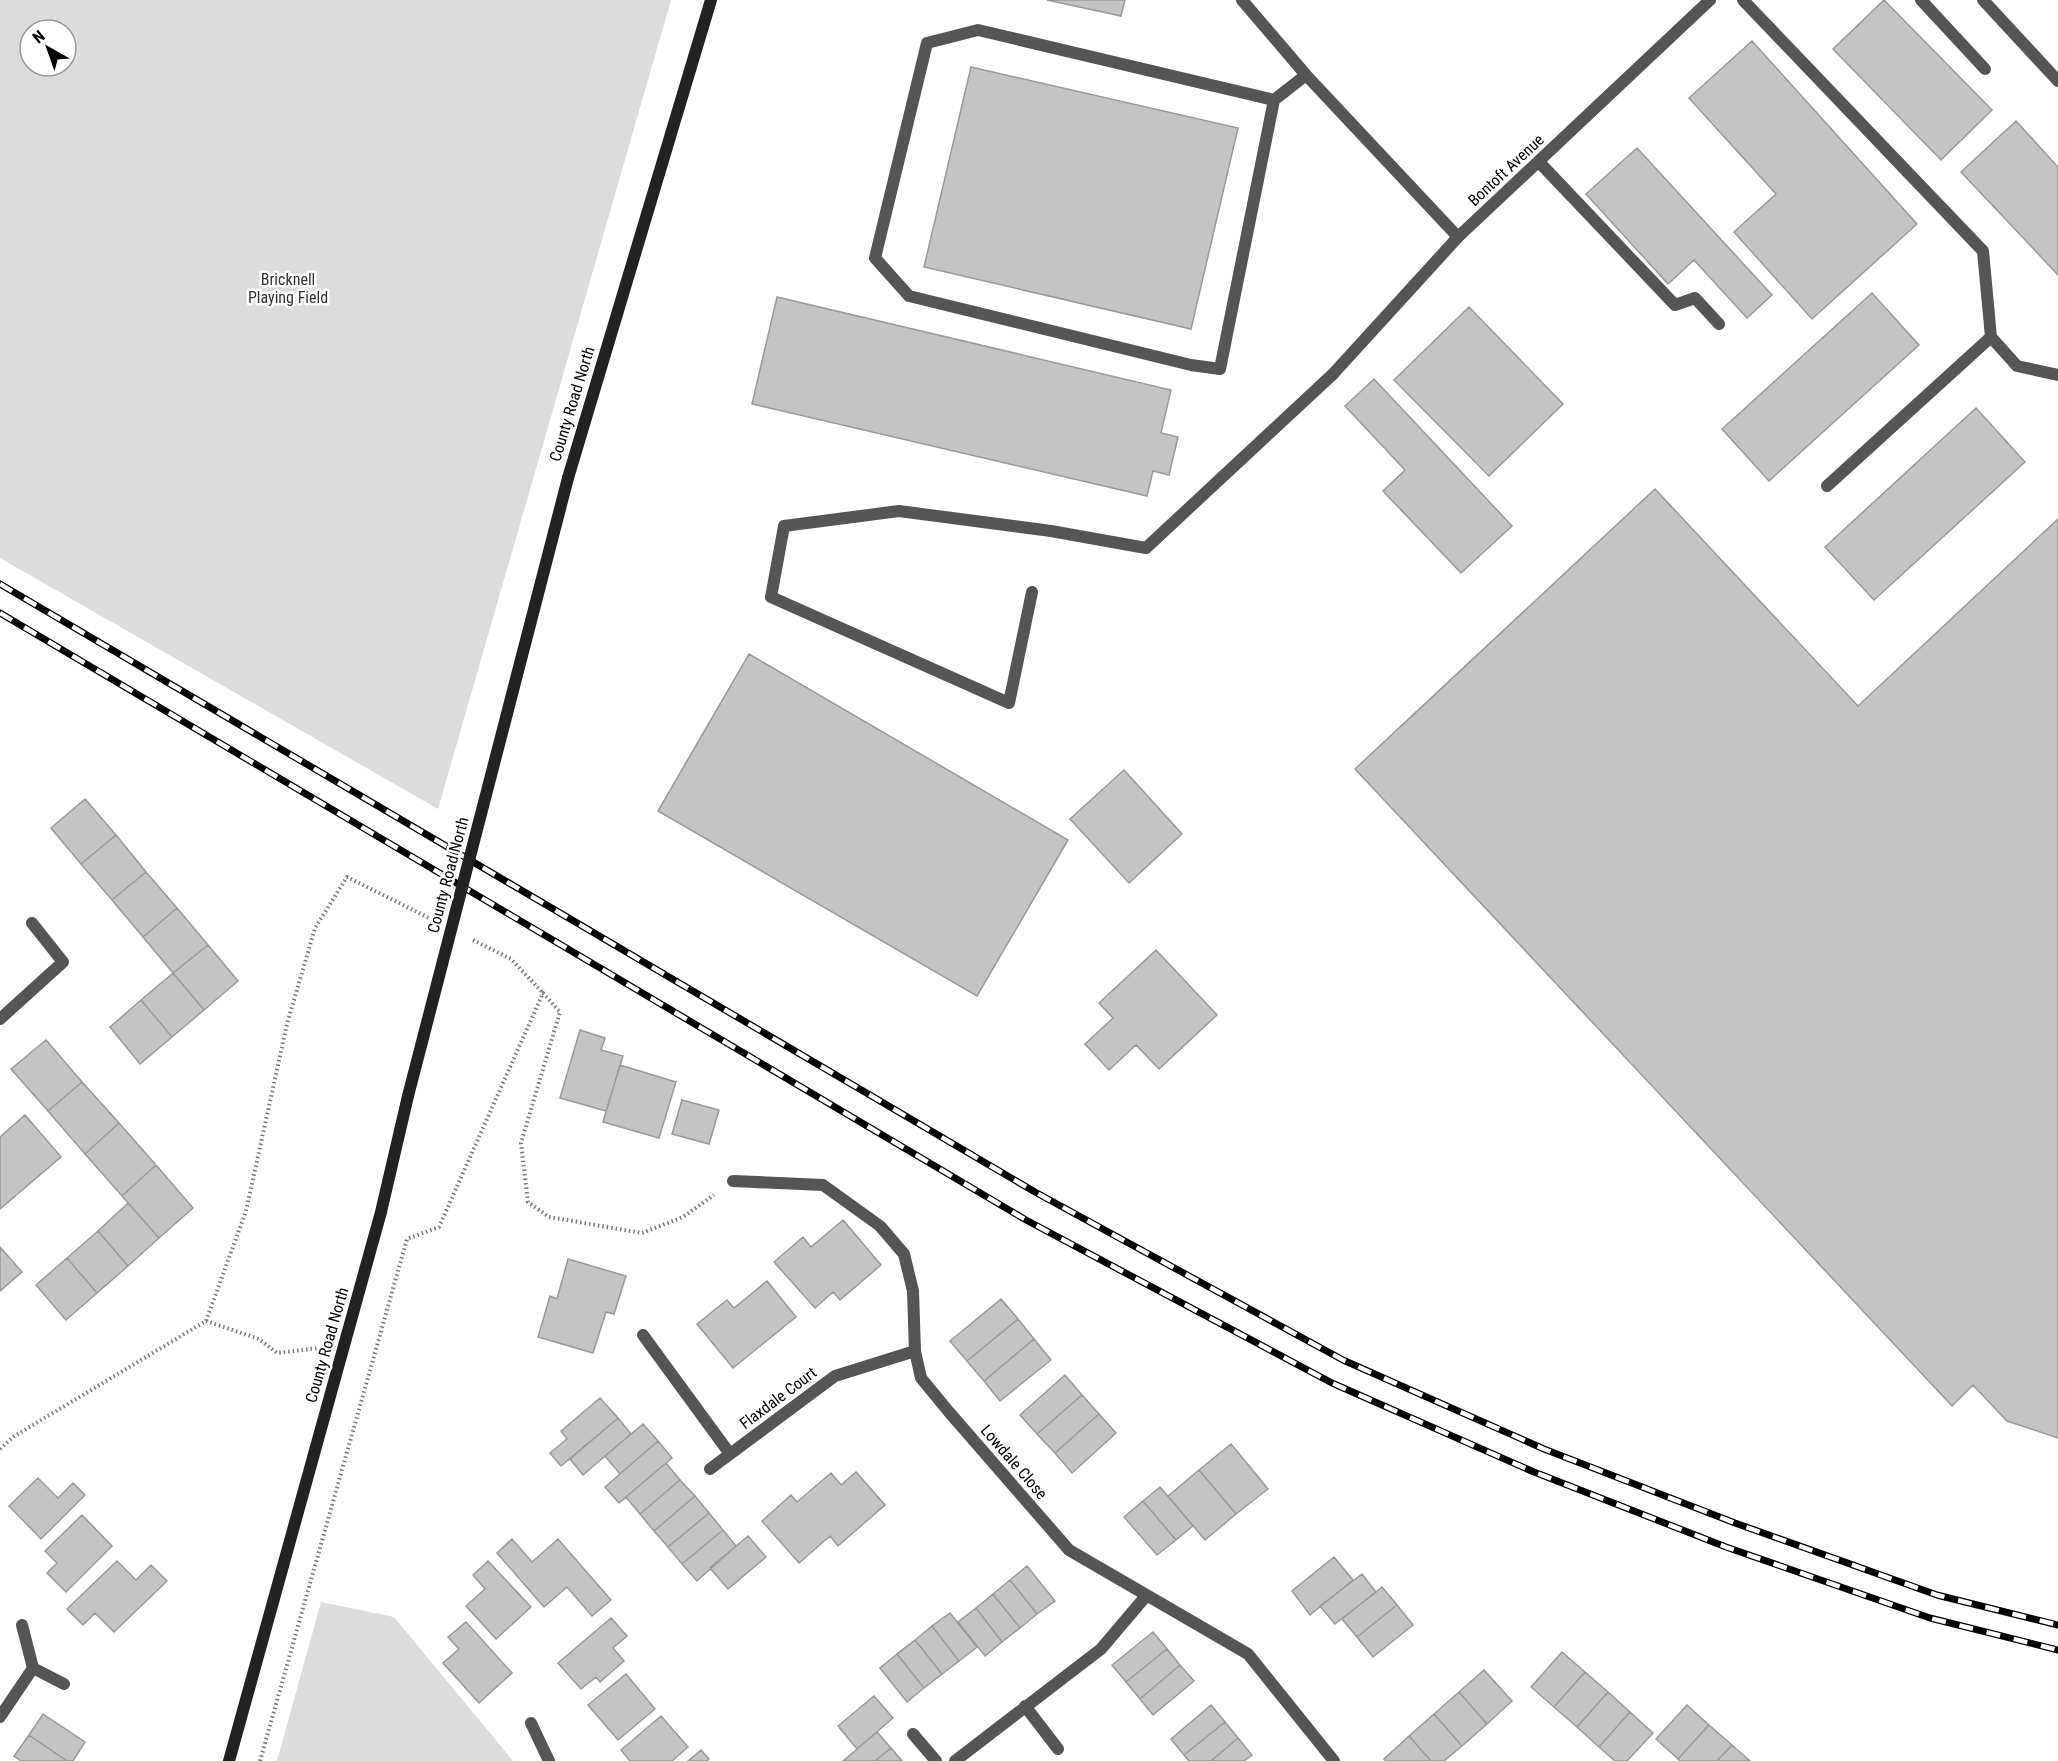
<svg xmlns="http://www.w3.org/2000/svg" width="2058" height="1761" font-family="'Roboto Condensed',sans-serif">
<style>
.green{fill:#dcdcdc;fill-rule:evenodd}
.building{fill:#c4c4c4;stroke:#999;stroke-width:1.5}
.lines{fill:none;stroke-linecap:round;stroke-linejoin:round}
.path{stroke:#777;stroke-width:4;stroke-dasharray:1.5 3;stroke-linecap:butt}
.lane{stroke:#555;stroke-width:12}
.street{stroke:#555;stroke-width:12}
.secondary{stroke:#222;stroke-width:12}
.rail-casing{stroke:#000;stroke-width:7}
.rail{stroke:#fff;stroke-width:4.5;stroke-dasharray:14;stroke-linecap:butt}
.secondary-bridge{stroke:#222;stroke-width:12}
.labels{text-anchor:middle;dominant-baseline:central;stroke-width:5;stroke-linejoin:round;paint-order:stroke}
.street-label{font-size:16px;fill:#000;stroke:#fff}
.park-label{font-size:16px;fill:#333;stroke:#fff}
</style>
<rect width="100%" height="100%" fill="#fff"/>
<path class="green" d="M0,0H671L438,809L0,558ZM30,30H66V66H30Z
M321,1602L394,1617L513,1761H277Z"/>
<path class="building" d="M1047,0H1125L1121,16Z
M1884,0L1992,110L1941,160L1833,49Z
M1752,41L1917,224L1812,319L1734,232L1776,194L1689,98Z
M971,67L1238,128L1191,329L924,267Z
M2016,121L2058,167V275L1961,172Z
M1637,148L1772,295L1747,318L1694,260L1668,284L1586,194Z
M1872,293L1919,345L1769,481L1722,429Z
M777,297L1171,390L1161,433L1178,437L1169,475L1153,471L1147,496L752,404Z
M1469,307L1563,404L1489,476L1394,380Z
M1374,379L1512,526L1461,573L1383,491L1405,470L1345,406Z
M1976,408L2025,462L1874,600L1825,547Z
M1655,489L1858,706L2058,519V1438L2007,1421L1973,1385L1952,1406L1355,769Z
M749,654L1068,840L977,996L658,811Z
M1124,770L1182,834L1129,883L1070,819Z
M85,799L116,835L81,864L51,828Z
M116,835L146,872L112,900L81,864Z
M146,872L177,908L143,937L112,900Z
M177,908L208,945L173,973L143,937Z
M208,945L238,981L204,1010L173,973Z
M1156,950L1217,1015L1159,1069L1136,1045L1109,1070L1085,1044L1113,1018L1099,1003Z
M173,973L204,1010L172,1037L141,1000Z
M141,1000L172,1037L140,1064L110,1027Z
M580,1030L605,1038L601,1050L623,1056L606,1111L560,1098Z
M46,1040L82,1082L48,1111L11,1069Z
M620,1065L676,1082L659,1138L603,1122Z
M82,1082L119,1123L85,1154L48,1111Z
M682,1100L719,1110L709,1144L672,1134Z
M25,1115L61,1157L0,1209V1137Z
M119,1123L156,1165L122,1196L85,1154Z
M156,1165L193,1208L159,1238L122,1196Z
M128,1203L159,1238L128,1266L98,1231Z
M843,1220L881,1265L840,1300L833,1292L815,1308L774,1262L803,1237L811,1247Z
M98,1231L128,1266L97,1293L67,1258Z
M0,1247L22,1272L0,1291Z
M67,1258L97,1293L66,1320L36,1285Z
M568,1259L626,1276L614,1314L606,1312L593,1353L538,1337L550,1296L557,1299Z
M767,1281L796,1317L733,1368L697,1324L727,1300L734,1308Z
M1001,1299L1018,1319L967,1361L950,1341Z
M1018,1319L1034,1339L984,1381L967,1361Z
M1034,1339L1051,1360L1000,1401L984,1381Z
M1065,1375L1082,1395L1037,1434L1020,1415Z
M1082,1395L1099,1414L1055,1453L1037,1434Z
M600,1398L618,1418L561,1466L550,1453L567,1439L561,1431Z
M1099,1414L1116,1433L1072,1473L1055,1453Z
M618,1418L631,1434L583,1475L570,1459Z
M643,1424L658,1441L620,1474L605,1456Z
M658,1441L672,1458L619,1503L605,1487Z
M1231,1444L1268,1489L1236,1514L1199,1470Z
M666,1463L680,1480L640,1514L626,1497Z
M1199,1470L1236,1514L1205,1540L1168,1496Z
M856,1472L885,1505L838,1546L830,1536L799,1563L762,1521L791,1495L797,1502L831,1473L841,1485Z
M38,1478L58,1498L73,1483L85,1495L41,1539L9,1506Z
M680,1480L695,1496L654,1531L640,1514Z
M1160,1487L1193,1526L1176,1540L1143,1501Z
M695,1496L709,1513L668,1547L654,1531Z
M1143,1501L1176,1540L1157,1555L1124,1517Z
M709,1513L723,1530L682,1564L668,1547Z
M82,1515L112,1546L66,1592L47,1573L57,1563L45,1551Z
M723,1530L736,1546L697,1581L682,1564Z
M748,1536L766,1557L728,1589L710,1568Z
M512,1539L532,1562L558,1539L611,1600L592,1616L567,1587L544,1607L497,1553Z
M1334,1557L1353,1580L1310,1615L1292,1591Z
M117,1561L136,1580L151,1565L167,1581L114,1632L95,1613L83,1625L67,1609Z
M488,1561L531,1607L496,1639L466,1606L485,1589L473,1575Z
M1027,1566L1055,1601L1037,1614L1010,1580Z
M1362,1574L1376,1592L1335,1624L1320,1606Z
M1010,1580L1037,1614L1020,1628L993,1594Z
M1382,1587L1397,1605L1357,1637L1342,1619Z
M993,1594L1020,1628L1002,1642L976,1608Z
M1397,1605L1413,1625L1373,1657L1357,1637Z
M976,1608L1002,1642L985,1656L958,1622Z
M950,1613L977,1647L959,1661L932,1626Z
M611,1618L627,1636L613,1648L624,1661L600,1682L596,1677L581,1689L558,1663Z
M466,1622L512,1673L479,1703L443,1663L459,1649L448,1637Z
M932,1626L959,1661L942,1674L915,1640Z
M1153,1632L1167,1649L1126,1682L1112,1665Z
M915,1640L942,1674L924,1688L897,1654Z
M1167,1649L1180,1665L1140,1699L1126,1682Z
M1562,1652L1585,1672L1554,1707L1531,1687Z
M897,1654L924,1688L907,1702L880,1668Z
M1180,1665L1194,1681L1153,1715L1140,1699Z
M1484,1670L1512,1701L1487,1724L1459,1692Z
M1585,1672L1608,1692L1577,1727L1554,1707Z
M626,1674L655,1709L618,1740L588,1705Z
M1459,1692L1487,1724L1462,1746L1434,1714Z
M1608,1692L1630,1712L1599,1747L1577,1727Z
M874,1696L893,1718L857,1749L838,1726Z
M1211,1705L1225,1722L1184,1755L1171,1739Z
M1687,1705L1709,1725L1678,1759L1656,1739Z
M1630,1712L1653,1733L1627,1761H1615L1599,1747Z
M43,1714L85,1742L73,1761H67L29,1735Z
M1434,1714L1462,1746L1444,1761H1431L1409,1736Z
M661,1716L688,1747L672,1761H630L621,1750Z
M1225,1722L1238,1738L1211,1761H1189L1184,1755Z
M1709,1725L1732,1745L1717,1761H1680L1678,1759Z
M877,1732L891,1748L875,1761H843Z
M29,1735L67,1761H21L14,1756Z
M1409,1736L1431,1761H1386L1384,1759Z
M1238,1738L1252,1755L1244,1761H1211Z
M1732,1745L1750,1761H1717Z
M891,1748L902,1761H875Z
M701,1750L709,1759L707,1761H688Z"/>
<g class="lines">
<path class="path" d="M473,940L511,959L543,993
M206,1321L259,1339L277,1353L318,1348
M0,1449L13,1437L206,1321L246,1211L287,1024L315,928L347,877L429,918
M260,1761L407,1239L439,1227L543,993L560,1012L521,1143L528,1202L549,1217L642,1233L683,1217L714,1195"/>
<path class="lane" d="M1242,0L1306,75L1458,237
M1743,0L1983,251L1991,337L2017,366L2058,375
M1921,0L1985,69
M1983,0L2058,81
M1274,100L1220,369L1191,365L909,296L875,258L927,43L978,30L1274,100L1306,75
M1539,162L1675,305L1695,298L1719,324
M1827,486L1991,337
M1032,592L1009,703L771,597L784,526L899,511L1051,531L1146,548L1333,374"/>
<path class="street" d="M1333,374L1458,237L1710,0
M0,1019L63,962L32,923
M733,1181L823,1185L880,1226L904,1254L913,1291L915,1351L921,1378L949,1412L1069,1550L1248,1654L1334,1761
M643,1335L730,1454
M710,1469L835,1376L915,1351
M22,1625L33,1668L64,1684
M1025,1706L1058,1749
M0,1717L33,1668
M531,1723L549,1761
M913,1734L936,1761
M955,1761L1101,1649L1146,1596"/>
<path class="secondary" d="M568,478L711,0
M229,1761L381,1212L408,1096"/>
<defs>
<path id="rail" d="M0,584L1035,1192L1343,1360L1544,1449L1735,1523L1937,1595L2058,1625
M0,613L1026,1220L1332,1383L1534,1472L1726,1547L1930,1618L2058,1650"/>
</defs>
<use href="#rail" class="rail-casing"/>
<use href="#rail" class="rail"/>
<path class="secondary-bridge" d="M408,1096L568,478"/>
</g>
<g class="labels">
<g class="street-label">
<text transform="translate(1506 170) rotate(-43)">Bontoft Avenue</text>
<text transform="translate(572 404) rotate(-73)">County Road North</text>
<text transform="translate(448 875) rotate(-75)">County Road North</text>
<text transform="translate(327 1345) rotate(-74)">County Road North</text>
<text transform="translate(778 1398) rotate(-37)">Flaxdale Court</text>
<text transform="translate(1014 1462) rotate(49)">Lowdale Close</text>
</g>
<g class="park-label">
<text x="288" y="279">Bricknell<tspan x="288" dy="18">Playing Field</tspan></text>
</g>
</g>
<g transform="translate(48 48) rotate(320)"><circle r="28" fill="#ffffff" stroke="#999999" stroke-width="1.5"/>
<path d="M0-4.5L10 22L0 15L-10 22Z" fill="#000000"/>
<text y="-9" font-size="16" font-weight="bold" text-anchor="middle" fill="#000000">N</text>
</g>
</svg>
